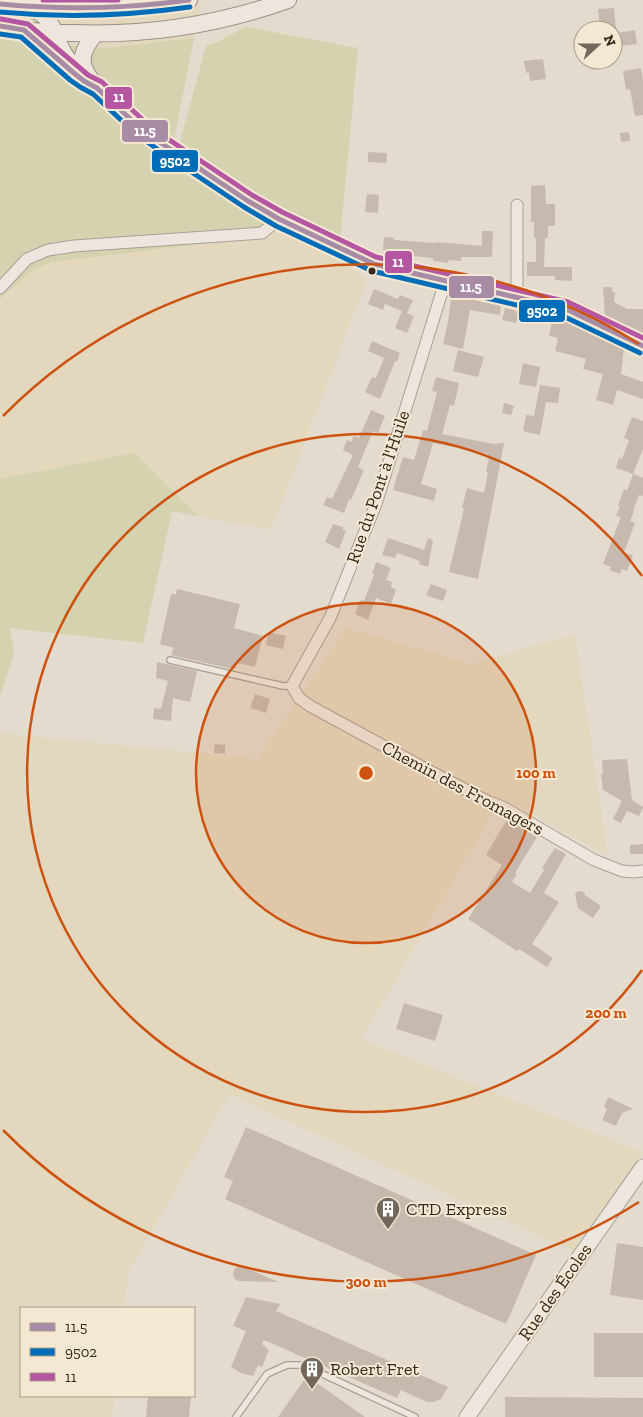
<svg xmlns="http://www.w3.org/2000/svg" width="643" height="1417" font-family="'Zilla Slab',serif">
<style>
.farmland{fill:#e3d8be}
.green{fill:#d5d2af}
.building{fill:#c8b9ae}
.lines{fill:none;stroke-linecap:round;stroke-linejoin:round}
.service-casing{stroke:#a8a096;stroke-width:8}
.minor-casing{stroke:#a8a096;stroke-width:13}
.tertiary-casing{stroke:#a8a096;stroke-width:17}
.secondary-casing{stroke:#989086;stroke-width:18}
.service{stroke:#ece6de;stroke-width:5.5}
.minor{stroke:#ece6de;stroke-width:11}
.tertiary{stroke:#ece6de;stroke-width:15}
.secondary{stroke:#ece6de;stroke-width:16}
.bus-1-casing{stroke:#f5e8d3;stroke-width:9}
.bus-2-casing{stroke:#f5e8d3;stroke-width:9}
.bus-3-casing{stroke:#f5e8d3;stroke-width:9}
.bus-1{stroke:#a88ba5;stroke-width:5}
.bus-2{stroke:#006db8;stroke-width:5}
.bus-3{stroke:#b456a1;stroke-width:5}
.ring{fill:none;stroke:#cd520f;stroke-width:2.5}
.bus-dot{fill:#37281e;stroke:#f5e8d3;stroke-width:2}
.labels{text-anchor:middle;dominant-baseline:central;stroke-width:4;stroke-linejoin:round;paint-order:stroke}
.street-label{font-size:18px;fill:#37281e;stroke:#f5e8d3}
.poi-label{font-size:18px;fill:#37281e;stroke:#f5e8d3;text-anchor:start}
.centre{fill:#cd520f;stroke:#f5e8d3;stroke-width:2.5}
.ring-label{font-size:15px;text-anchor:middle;font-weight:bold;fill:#cd520f;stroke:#f5e8d3;stroke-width:4;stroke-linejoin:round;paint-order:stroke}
.line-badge{stroke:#f5e8d3;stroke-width:2}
.badge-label{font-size:14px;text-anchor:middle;font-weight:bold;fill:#fff}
</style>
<rect width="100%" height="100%" fill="#e3dbcd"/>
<path class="farmland" d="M0,0H202L194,38L104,48L31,43L0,39Z
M280,229L338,261L367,279L271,530L198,516L134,453L0,479V299L32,271L51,262L262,237Z
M347,628L471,664L575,634L608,856L502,798L361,1039L643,1152L573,1251L229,1094L128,1273L124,1308H21V1396H115L112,1417H0V733L257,759Z"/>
<path class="green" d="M246,27L358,48L340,241L284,216L225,179L179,145L206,46L215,43Z
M194,38L169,165L280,229L262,237L51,262L32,271L0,299V39L31,43L104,48Z
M134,453L198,516L172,511L143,643L10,628L14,652L0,698V479Z"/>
<path class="building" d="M614,8L616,30H600L598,9Z
M635,30L637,44L620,46L618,33Z
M543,59L546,79L530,81L529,72L526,73L524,61Z
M641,68L643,81V115L635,116L630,89L626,90L623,71Z
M629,132L630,141L621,142L620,133Z
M368,152L387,153L386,163L368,162Z
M545,185L546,204H555V226H548V238H545L544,267H572V281L555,280V276H527V262H536V238H534V222H531V186Z
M367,194L379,195L378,213L365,212Z
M482,231H493L492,257H461V261L448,260V263L433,261V258L391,254L392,250H383L384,237L394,238V240L435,243V242L482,246Z
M603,287H612V292H615L614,302L627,309H643V336L605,317Z
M374,289L398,299L400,295L413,300L407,313L402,311L414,316L407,333L395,328L402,311L385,304L383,310L368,304Z
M452,292L501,303L500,315L470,310L463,349L443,344L448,322Z
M505,308L519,312L516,323L502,320Z
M553,316L563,318L624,347L621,374L643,382V399L617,390L613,405L596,400L603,374L583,369L586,359L555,351L558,338L549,336Z
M372,341L400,353L397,362L395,361L380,399L365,392L372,377L376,378L384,358L368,351Z
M458,350L484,357L478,377L453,371Z
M523,363L540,367L536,387L519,384Z
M436,377L459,383L454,406L450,405L442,434L494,444L504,443L478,579L449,572L464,509L462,508L467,488L484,493L488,472H486L489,459H487L488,454L433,443L421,484L437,489L434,501L393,490L403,457L414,460L423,430L427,431L437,392L432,391Z
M540,385L560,388L558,403L546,402L540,435L523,431L526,415L534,416Z
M504,403L514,406L511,415L502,413Z
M371,410L385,416L378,433L373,431L358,467L364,470L351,500L349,499L344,513L323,505L327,497L332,499L353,455L343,450L347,440L351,442L354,436L359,438Z
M632,417L643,421V449L633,474L643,478V496L639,495L633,511H634L630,521L635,523L624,552L633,556L627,571L622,569L620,574L609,570L611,567L603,564L621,517L616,516L620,506L618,505L624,489L627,491L633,474L616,468L619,458L622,459L629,440L624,438Z
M333,524L343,527V530L346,531L339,549L325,542Z
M388,538L424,550L428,538L433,540L428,567L419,564L420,561L397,553L395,558L382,555Z
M376,562L391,568L386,580L392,582L391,587L396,590L391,604L376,598L368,620L355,614L360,600L364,601L374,575L372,574Z
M431,584L447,590L443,601L426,595Z
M177,589L240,604L234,628L263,636L255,667L237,663L235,669L228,668L171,655L174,648L160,644L171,594H176Z
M269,632L286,636L283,649L266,645Z
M157,662L197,671L190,702L173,698L171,721L153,719L154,708L161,709L168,681L156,678Z
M255,694L270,699L266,713L250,708Z
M215,744L225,745V754L214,753Z
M627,759L632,800L643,807V808L639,816L627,811L621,823L613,819L622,801L603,790L601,774H603L602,760Z
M507,819L537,837L515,873L517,874L512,882L530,893L544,870L542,868L555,848L566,854L544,893L559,902L532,944L553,958L547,967L519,949L517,951L468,919L502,865L486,855Z
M643,844V854H630V845Z
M578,891L584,892L585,895L601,906L593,918L578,908L575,894Z
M404,1003L443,1015L435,1041L396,1029Z
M608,1097L633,1109L622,1113L616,1126L602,1120L607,1109L604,1107Z
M246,1127L536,1255L506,1324L225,1199L233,1181L224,1177Z
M617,1243L643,1247V1300L610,1295Z
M240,1266L251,1270L278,1282L238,1281L234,1278L233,1273L235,1268Z
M246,1297L280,1304L276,1311L448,1387L441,1399L434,1402H427L401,1390L397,1398L264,1340L262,1344L269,1350L262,1367L258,1365L253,1376L241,1373L231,1367L246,1331L233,1326Z
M594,1333H643V1377H594Z
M307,1376L348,1405L365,1417H278Z
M148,1396H191L189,1417H146Z
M505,1397L643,1398V1417H505Z"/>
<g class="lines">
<defs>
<path id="service" d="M170,660L283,686H292
M236,1417L267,1374L287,1365H303L415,1417"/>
<path id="minor" d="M445,282L376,504L330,618L292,686L299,698L310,706L426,769L489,802L503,807L594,860L622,871L634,872L643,871
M0,288L27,259L48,250L74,246L262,233L279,219
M517,298V205"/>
<path id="tertiary" d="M24,30L75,74L84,81L97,88L138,126L161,143L248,201L279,219L374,264L566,309L643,346
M467,1417L643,1167"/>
<path id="secondary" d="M0,4C62,11 127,10 189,0
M29,8C57,16 52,38 67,58C75,69 87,78 97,88
M0,26C24,31 48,33 72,33C146,36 218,25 288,0
M90,78C77,61 83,49 95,34"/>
</defs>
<use href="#service" class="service-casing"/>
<use href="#minor" class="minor-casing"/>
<use href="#tertiary" class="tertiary-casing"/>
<use href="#secondary" class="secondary-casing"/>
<use href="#service" class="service"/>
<use href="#minor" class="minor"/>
<use href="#tertiary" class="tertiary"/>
<use href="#secondary" class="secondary"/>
<defs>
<path id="bus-1" d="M0,4C64,10 126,9 189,0
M0,26L24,30L75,74L84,81L97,88L138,126L161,143L248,201L279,219L374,264L566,309L643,346"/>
<path id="bus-2" d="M0,12C64,18 127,16 190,7
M0,34L21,37L70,80L80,87L93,94L134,132L157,149L244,207L276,226L372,271L563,316L640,353"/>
<path id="bus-3" d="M43,0H118
M1,19L28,24L80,68L88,75L102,82L143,120L165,137L252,195L282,212L376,257L568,302L643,338"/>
</defs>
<use href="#bus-1" class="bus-1-casing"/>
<use href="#bus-2" class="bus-2-casing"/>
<use href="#bus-3" class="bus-3-casing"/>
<use href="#bus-1" class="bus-1"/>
<use href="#bus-2" class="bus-2"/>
<use href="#bus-3" class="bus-3"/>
</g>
<circle cx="366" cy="773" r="170" fill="#cd520f" fill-opacity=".12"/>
<g class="ring">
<circle cx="366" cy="773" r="170"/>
<path d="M642 970A339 339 0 1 1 642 576"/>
<path d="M639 1202A509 509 0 0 1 3 1130M3 416A509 509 0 0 1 639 344"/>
</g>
<defs>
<symbol id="building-pin" viewBox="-11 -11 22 30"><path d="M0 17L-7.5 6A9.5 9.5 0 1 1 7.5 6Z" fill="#73675b" stroke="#f5e8d3"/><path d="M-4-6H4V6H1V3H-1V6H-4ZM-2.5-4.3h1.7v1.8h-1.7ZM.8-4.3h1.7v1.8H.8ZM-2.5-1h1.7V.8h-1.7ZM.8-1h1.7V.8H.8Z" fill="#fff"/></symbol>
</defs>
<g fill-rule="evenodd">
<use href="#building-pin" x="374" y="1195" width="28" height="38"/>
<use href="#building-pin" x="298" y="1355" width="28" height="38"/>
</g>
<circle class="bus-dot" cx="372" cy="271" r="4.5"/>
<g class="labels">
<g class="street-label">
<text transform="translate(378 487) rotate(-71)">Rue du Pont à l'Huile</text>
<text transform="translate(463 788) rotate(28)">Chemin des Fromagers</text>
<text transform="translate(555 1292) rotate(-55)">Rue des Écoles</text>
</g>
<g class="poi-label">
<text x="406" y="1209">CTD Express</text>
<text x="330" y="1369">Robert Fret</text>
</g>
</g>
<circle cx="366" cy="773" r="8" class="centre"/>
<g class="ring-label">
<text x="536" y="778">100 m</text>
<text x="606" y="1018">200 m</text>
<text x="366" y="1287">300 m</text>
</g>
<g class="line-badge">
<rect x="104" y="86" width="29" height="24" rx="5" fill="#b456a1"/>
<rect x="121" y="119" width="48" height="24" rx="5" fill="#a88ba5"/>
<rect x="151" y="149" width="48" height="24" rx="5" fill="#006db8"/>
<rect x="384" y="250" width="29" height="24" rx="5" fill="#b456a1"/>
<rect x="448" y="275" width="47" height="24" rx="5" fill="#a88ba5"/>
<rect x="518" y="299" width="48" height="24" rx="5" fill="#006db8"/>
</g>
<g class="badge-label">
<text x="119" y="102">11</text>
<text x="145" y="136">11.5</text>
<text x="175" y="166">9502</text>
<text x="398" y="267">11</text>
<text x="471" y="292">11.5</text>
<text x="542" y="316">9502</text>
</g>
<rect x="20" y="1307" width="175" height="90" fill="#f5e8d3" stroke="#a99b8b"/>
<rect x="30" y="1323" width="25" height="8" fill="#a88ba5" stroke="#a99b8b"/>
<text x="65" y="1332" font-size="15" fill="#37281e">11.5</text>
<rect x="30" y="1348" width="25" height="8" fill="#006db8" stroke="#a99b8b"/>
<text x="65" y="1357" font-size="15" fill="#37281e">9502</text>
<rect x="30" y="1373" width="25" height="8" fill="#b456a1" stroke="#a99b8b"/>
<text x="65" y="1382" font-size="15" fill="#37281e">11</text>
<g transform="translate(598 45) rotate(69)"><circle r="24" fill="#f5e8d3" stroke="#a99b8b"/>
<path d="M0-4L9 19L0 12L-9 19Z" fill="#73675b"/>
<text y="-8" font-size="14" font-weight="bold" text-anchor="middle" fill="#37281e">N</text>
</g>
</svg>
